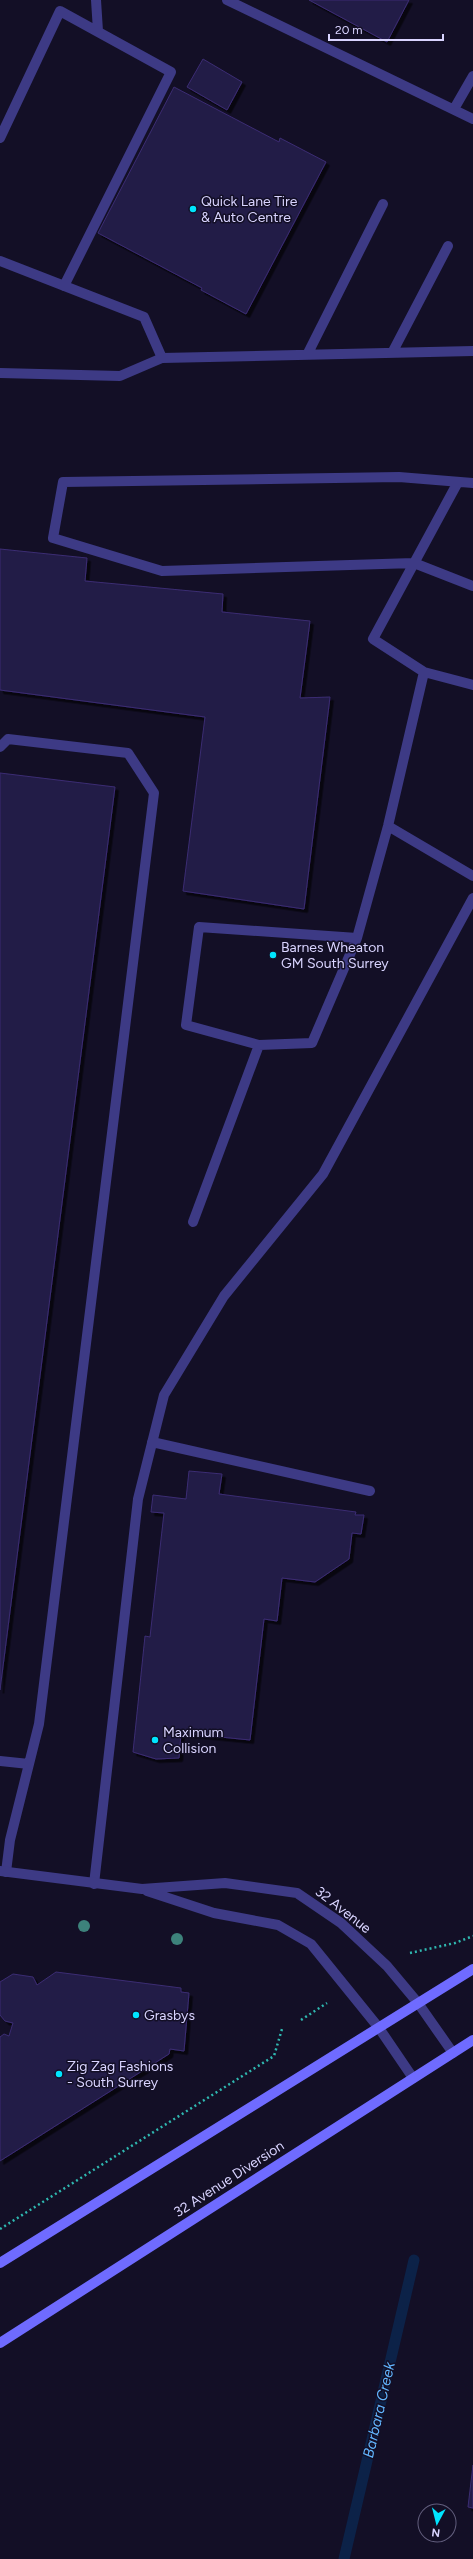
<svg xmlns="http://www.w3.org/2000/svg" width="473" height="2559" font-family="Figtree,sans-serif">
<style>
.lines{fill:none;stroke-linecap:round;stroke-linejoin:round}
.stream{stroke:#0c2248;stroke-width:11}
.building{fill:#241b47;stroke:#3b2d73;filter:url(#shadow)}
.path{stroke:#2fb8b0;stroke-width:2.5;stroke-dasharray:2 3;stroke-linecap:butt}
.lane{stroke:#3d3a85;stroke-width:10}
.street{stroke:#3d3a85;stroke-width:10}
.secondary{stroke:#6f6bff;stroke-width:10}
.tree{fill:#3d827b}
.poi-dot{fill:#00e5ff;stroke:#130f26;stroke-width:1.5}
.labels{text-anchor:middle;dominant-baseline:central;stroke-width:3;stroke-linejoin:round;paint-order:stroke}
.poi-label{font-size:14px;fill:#d9d4ff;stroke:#130f26;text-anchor:start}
.street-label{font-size:14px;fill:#d9d4ff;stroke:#130f26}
.water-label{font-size:15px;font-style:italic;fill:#62b6ff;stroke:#130f26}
</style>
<defs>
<filter id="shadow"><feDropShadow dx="3.5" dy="3.5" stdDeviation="0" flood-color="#0009"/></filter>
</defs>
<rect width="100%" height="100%" fill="#130f26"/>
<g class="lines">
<path class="stream" d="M344,2559L414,2260"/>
</g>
<path class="building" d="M309,0H409L387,42Z
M203,59L242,82L227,110L187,87Z
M174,87L279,142L280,138L326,162L246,314L201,290L202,288L98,233Z
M0,549L87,558L85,581L223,594L222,612L310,621L300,698L330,697L304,909L183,891L205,717L0,690Z
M0,773L115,787L0,1690Z
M189,1471L222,1474L219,1494L356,1512L355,1515H364L361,1534L352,1533L349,1559L315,1582L282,1578L277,1621L264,1619L250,1740L181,1733L179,1758L156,1759L133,1752L145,1636L150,1637L164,1513L151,1512L153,1495L186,1499Z
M56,1972L181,1988V1992L189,1993L184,2051L170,2049L169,2054L0,2161V2037L4,2034L9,2036L13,2023L5,2021L0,2015V1982L13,1974L33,1977L37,1985Z
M473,2465V2508L468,2507Z"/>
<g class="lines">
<path class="path" d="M410,1953L455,1943L473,1936
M301,2020L327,2003
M0,2229L274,2056L282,2029"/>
<path class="lane" d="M96,0L98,31
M227,0L473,119
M454,109L473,76
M0,138L60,11L171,72L64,286
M0,261L144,317L162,358
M392,353L448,246
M307,355L383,204
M0,373L120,376L162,358L473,351
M473,483L399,477L63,482L53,538L162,571L414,563L473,586
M424,672L373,639L458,482
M0,747L8,739L128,753L154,793L39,1724L10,1840L6,1872
M388,826L473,876
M259,1045L186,1025L199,927L357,938
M193,1222L259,1045L312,1043L357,938L388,826L424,672L473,685
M152,1442L370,1491
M0,1761L29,1764
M94,1884L138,1499L164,1395L224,1296L323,1174L473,898"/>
<path class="street" d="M0,1871L142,1889L225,1883L297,1893L341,1923L387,1966L418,2003L453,2053
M147,1891L214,1913L278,1925L311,1944L379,2028L413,2078"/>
<path class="secondary" d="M0,2263L473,1969
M0,2343L473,2040"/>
</g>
<g class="tree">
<circle cx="84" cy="1926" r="6"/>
<circle cx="177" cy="1939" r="6"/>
</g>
<g class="poi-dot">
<circle cx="193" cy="209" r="4"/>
<circle cx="273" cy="955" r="4"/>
<circle cx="155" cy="1740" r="4"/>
<circle cx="136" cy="2015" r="4"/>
<circle cx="59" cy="2074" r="4"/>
</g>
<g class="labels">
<g class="poi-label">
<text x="201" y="201">Quick Lane Tire<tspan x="201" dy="16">&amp; Auto Centre</tspan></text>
<text x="281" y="947">Barnes Wheaton<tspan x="281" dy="16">GM South Surrey</tspan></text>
<text x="163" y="1732">Maximum<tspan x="163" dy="16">Collision</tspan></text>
<text x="144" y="2015">Grasbys</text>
<text x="67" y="2066">Zig Zag Fashions<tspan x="67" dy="16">- South Surrey</tspan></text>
</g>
<g class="street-label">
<text transform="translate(343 1910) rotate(38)">32 Avenue</text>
<text transform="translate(229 2179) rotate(-33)">32 Avenue Diversion</text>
</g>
<g class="water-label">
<text transform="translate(379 2410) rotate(-77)">Barbara Creek</text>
</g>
</g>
<g transform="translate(437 2523) rotate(187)"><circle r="19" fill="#130f26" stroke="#625e7d"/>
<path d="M0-3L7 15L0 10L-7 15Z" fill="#00e5ff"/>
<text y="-6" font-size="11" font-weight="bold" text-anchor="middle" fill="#d9d4ff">N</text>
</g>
<path d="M329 34v6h114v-6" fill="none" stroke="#d9d4ff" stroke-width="2"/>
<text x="335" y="34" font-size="12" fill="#d9d4ff" stroke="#130f26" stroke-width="3" paint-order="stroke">20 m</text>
</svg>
